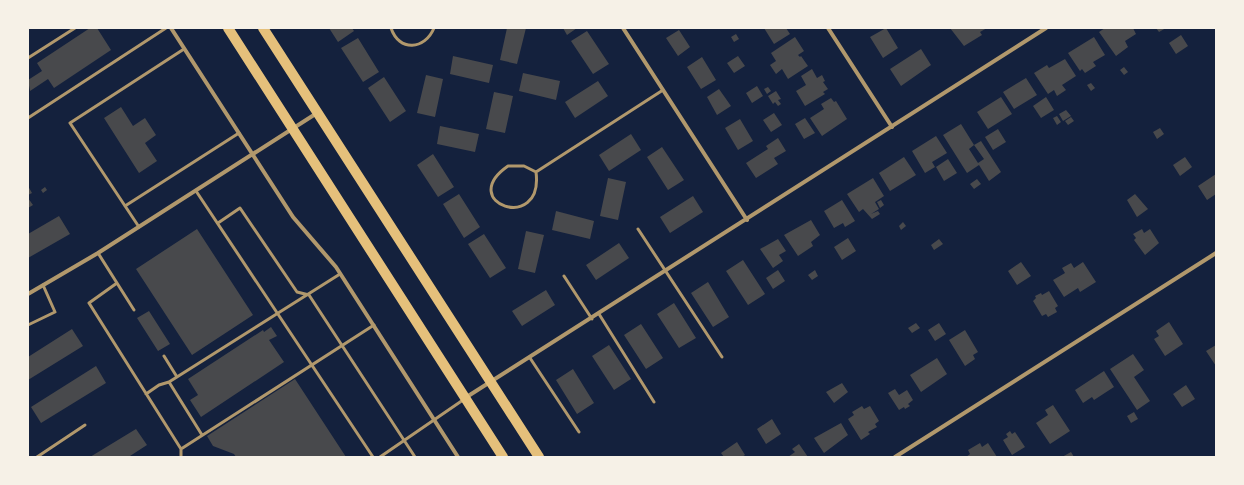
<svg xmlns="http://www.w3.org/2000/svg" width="1244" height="485" font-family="Lato,sans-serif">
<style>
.building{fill:#48494c;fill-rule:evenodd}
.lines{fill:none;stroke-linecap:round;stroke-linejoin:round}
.service{stroke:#b1986c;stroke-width:3}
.minor{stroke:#b1986c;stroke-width:4}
.primary{stroke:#e5c07b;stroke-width:10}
</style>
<rect width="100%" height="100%" fill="#14213d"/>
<path class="building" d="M90,28H97L111,50L54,88L48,79L30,91L28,80L42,71L37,63Z
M329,28H352L354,31L338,42Z
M507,28H526L517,64L500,60Z
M563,28H577L567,35Z
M764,28H786L790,34L774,44Z
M886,28L898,48L883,58L870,37Z
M950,28H987L980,32L982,35L964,46Z
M1105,28H1133L1136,34L1125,41L1128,47L1116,56L1099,32Z
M1156,28H1166L1159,32Z
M679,30L690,47L678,56L666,38Z
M587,31L609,64L593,74L571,41Z
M736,34L739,39L734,42L731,37Z
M1181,35L1188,46L1176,54L1169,43Z
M795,37L804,51L798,55L800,57L801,56L808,66L788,79L782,69L776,74L770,65L776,61L771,53Z
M1094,37L1105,55L1093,62L1096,66L1085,73L1082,69L1080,71L1068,53Z
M358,38L379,72L363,82L341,48Z
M921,49L931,65L901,86L890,69Z
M453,56L493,65L489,83L450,74Z
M738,56L745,66L734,73L727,63Z
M702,57L716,80L701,89L687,67Z
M1065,59L1076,76L1062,85L1066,90L1057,96L1054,90L1048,94L1034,73L1047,65L1049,68Z
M1124,67L1128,72L1124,75L1120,70Z
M812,69L817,78L822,75L825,81L823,82L828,89L823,92L825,94L805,106L796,91L806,85L801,76Z
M523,73L560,81L556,100L519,91Z
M426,75L443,79L435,117L417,113Z
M384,77L406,111L390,122L368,88Z
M1026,78L1037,95L1014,109L1003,92Z
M598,81L608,96L575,118L565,102Z
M1091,83L1095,88L1091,91L1087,85Z
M757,86L763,96L752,103L746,93Z
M768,87L771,91L767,94L764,89Z
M719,89L731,106L717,115L707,97Z
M776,91L781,99L778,100L781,104L778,106L775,102L773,104L768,96Z
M494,92L513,96L505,133L486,129Z
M1001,97L1012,114L988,129L977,112Z
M1046,97L1054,110L1041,118L1033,106Z
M831,98L834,102L836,101L847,119L822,136L810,118L824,109L821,104Z
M121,107L133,126L145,118L156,135L145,143L157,161L139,173L104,118Z
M1066,110L1071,116L1063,121L1059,114Z
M774,113L782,125L771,132L763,120Z
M1057,116L1061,122L1057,125L1053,118Z
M1071,117L1074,121L1068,125L1065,121Z
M805,118L815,133L804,139L795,124Z
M740,119L753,141L738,150L725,128Z
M961,124L974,145L981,141L1001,172L989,181L979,165L967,173L943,135ZM974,145L984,159L978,163L969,149Z
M440,126L479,134L475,152L437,144Z
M1160,128L1164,134L1157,139L1153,132Z
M998,129L1006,142L993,150L985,137Z
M631,134L641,150L609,171L599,155Z
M936,136L947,153L932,162L935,167L925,173L912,151Z
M778,138L786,151L774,158L778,164L756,178L746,163L768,149L766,146Z
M662,147L684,180L668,190L647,157Z
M433,154L454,187L438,197L417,165Z
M904,157L916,175L890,191L879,173Z
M1185,157L1192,167L1180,176L1173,165Z
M948,159L957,173L944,181L936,167Z
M1216,174V194L1207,200L1198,186Z
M608,178L626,182L618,220L600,216Z
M873,178L884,196L875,202L879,209L871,214L878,211L880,214L872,219L863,209L859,212L847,194Z
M977,179L981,184L974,189L970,184Z
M28,186L32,193L28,195Z
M45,187L47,190L43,193L41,190Z
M459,194L480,227L464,238L443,204Z
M1135,194L1148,209L1137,217L1127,200Z
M693,196L703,212L670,233L660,217Z
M28,198L33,205L28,208Z
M842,200L855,221L845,227L843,223L834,228L824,211Z
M881,200L884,205L880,208L877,202Z
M556,211L594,221L590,239L552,230Z
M59,216L70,234L28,258V234Z
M811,220L820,235L811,242L813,246L798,256L784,235Z
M903,222L906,226L901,230L899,226Z
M197,229L253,315L192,355L136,269Z
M1142,229L1144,233L1150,229L1159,243L1145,255L1134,240L1136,238L1133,234Z
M526,231L544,235L535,273L518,269Z
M484,234L506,268L490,278L468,244Z
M848,238L856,251L842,260L834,247Z
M778,239L786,251L779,255L783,261L773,268L760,249Z
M939,239L943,244L934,250L931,245Z
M619,243L629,258L596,280L586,265Z
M743,260L765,294L748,305L726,271Z
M1021,262L1031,276L1017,285L1008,271Z
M1083,262L1096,282L1080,292L1078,288L1064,297L1053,280L1065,273L1062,268L1071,263L1074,268Z
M778,270L785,281L773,289L766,278Z
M815,270L818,276L812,280L808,275Z
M708,282L729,317L713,327L691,293Z
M546,290L555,305L522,326L512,311Z
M1049,291L1058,306L1055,308L1057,312L1048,317L1046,314L1042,316L1033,301L1036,298L1035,296L1041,293L1042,295Z
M674,303L696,338L679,348L657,314Z
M149,311L170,344L158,351L137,318Z
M1169,322L1183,344L1165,356L1154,339L1159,336L1156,331Z
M916,323L920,328L912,333L908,328Z
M939,323L946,334L935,341L928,330Z
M641,324L663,358L646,369L624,335Z
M271,327L277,336L269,340L284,362L201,417L190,400L198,395L188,379L263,330L264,332Z
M72,329L83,346L28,380V357Z
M965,330L978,352L973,355L975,359L965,366L949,340Z
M609,345L631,379L614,390L592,356Z
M1216,345V366L1206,351Z
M1133,354L1144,370L1134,377L1150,401L1137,410L1110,369Z
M937,358L947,374L921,392L910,375Z
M96,366L106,383L41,423L31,407Z
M573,369L594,403L577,414L556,380Z
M1104,371L1114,387L1094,400L1092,397L1083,403L1075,390Z
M295,379L346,457H236L234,454L213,446L207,436Z
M842,383L848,392L834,403L826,392Z
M1186,385L1195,399L1182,407L1173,394Z
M895,389L899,395L907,390L913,400L908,404L910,406L905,409L904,407L899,410L888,393Z
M1053,405L1070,431L1050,444L1036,423L1048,415L1045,410Z
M862,406L864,409L870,406L879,421L875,424L877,427L868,432L870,434L861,440L848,419L854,415L852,412Z
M1134,412L1138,419L1131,423L1127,416Z
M772,419L781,434L766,444L757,429Z
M841,423L848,435L824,453L814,438Z
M136,429L147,445L130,456L90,457Z
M1010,431L1012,434L1015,432L1025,447L1012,455L1003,440L1008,437L1006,434Z
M737,442L745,455L742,457H724L721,453Z
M980,443L982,447L988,443L997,457H966L970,454L968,450Z
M799,444L808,457H788L795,452L792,449Z
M1071,452L1074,457H1062Z"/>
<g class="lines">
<path class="service" d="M391,28C399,52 425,50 434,28
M28,58L75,28
M28,118L166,28
M508,166H524L536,172C544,234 455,203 508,166Z
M536,172L663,90
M196,191L373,457
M125,206L239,133
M218,223L240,208L297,292L309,295L415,457
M139,227L70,123L184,49
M638,229L722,357
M98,253L134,310
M564,276L592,319
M117,283L89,303L181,449
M599,314L654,402
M28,325L55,312L43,285
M164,356L177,377
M530,358L579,432
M146,394L159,385L169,382
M202,435L169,382L340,274
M37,457L85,425
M181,457V449L374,325
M380,457L463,400"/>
<path class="minor" d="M171,28L293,217L336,267L458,457
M623,28L747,220
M828,28L892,127
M28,294L98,253L317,113
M465,398L1046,28
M895,457L1216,253"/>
<path class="primary" d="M228,28L503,457
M263,28L539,457"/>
</g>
<rect width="1244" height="485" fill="none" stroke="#f6f1e7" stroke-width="58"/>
</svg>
